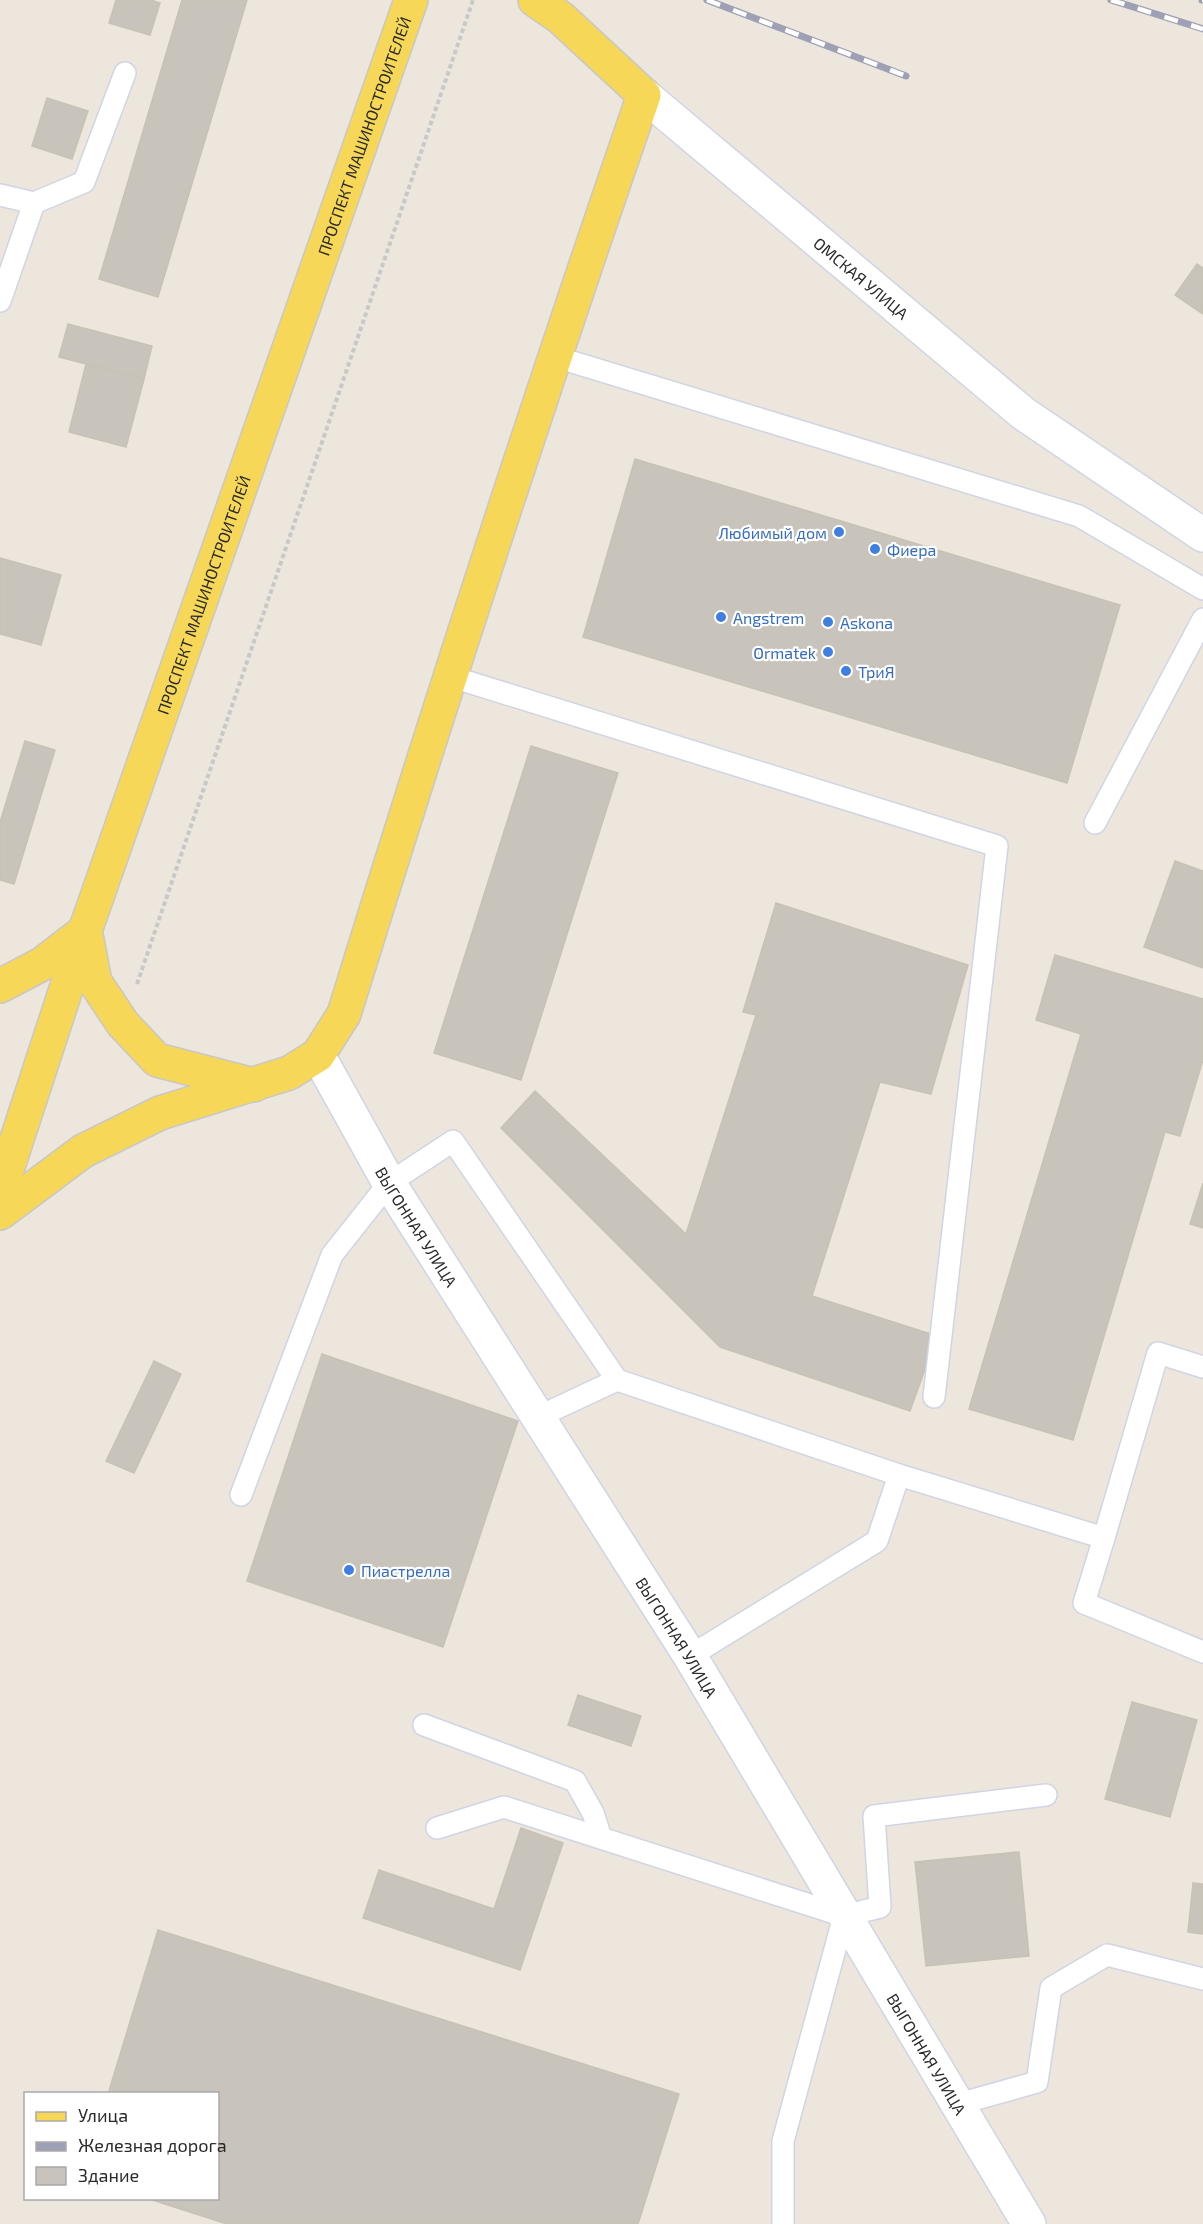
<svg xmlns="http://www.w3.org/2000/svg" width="1203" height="2224" font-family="'Exo 2',sans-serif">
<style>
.building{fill:#c8c3bb;stroke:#c8c2b5;stroke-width:1.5}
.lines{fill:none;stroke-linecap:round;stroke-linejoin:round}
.lane-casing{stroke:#d1d4e4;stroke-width:24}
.street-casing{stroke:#d1d4e4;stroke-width:36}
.secondary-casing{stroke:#d1d4e4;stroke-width:36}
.primary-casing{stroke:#c8c8c8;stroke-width:36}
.path{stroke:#c8c8c8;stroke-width:4;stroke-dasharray:4.5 3;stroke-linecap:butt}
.lane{stroke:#fff;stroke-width:21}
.street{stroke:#fff;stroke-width:33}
.secondary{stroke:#fff;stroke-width:33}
.primary{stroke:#f6d758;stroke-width:33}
.rail-casing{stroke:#9ea1b6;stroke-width:7}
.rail{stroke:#fff;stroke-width:4.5;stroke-dasharray:14;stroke-linecap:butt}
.shop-dot{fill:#3f7fe0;stroke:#fff;stroke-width:2}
.labels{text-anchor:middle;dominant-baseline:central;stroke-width:4.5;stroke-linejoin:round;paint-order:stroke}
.street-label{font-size:16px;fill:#2a2a2a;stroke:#fff}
.shop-label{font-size:16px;fill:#366cbe;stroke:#fff;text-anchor:start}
</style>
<rect width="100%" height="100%" fill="#ede6dc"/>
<path class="building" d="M116,0H151L160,3L150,35L109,23Z
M182,0H247L158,297L99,279Z
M47,98L88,111L72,159L32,146Z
M1197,264L1203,268V314L1175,295Z
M68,324L152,346L144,379L59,357Z
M86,364L144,379L126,447L69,432Z
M635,459L1120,605L1067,783L583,637Z
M0,558L61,575L41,645L0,634Z
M25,741L55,750L14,884L0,880V822Z
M531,746L618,773L521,1080L434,1053Z
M1175,861L1203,871V968L1144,947Z
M776,903L968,965L931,1094L880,1082L812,1296L937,1336L910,1411L720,1347L501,1128L535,1091L686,1234L756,1015L743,1012Z
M1055,955L1203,999V1060L1180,1136L1165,1132L1073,1440L969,1409L1081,1034L1036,1020Z
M1203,1183V1228L1190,1224Z
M322,1354L518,1421L443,1647L247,1581Z
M154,1361L181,1374L134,1473L106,1461Z
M578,1695L641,1716L631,1746L568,1725Z
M1132,1702L1197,1720L1170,1817L1105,1799Z
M521,1828L563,1843L520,1970L363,1918L379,1870L494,1909Z
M1019,1852L1029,1956L926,1966L915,1862Z
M1193,1883L1203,1884V1934L1188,1932Z
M158,1930L679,2094L638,2224H227L146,2198H218V2094H108Z"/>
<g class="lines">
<defs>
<path id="lane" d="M0,195L34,203
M0,301L34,203L84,182L125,73
M556,357L1079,516L1203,589
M449,676L997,846L934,1397
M1095,823L1203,619
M538,1417L617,1380L899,1475
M241,1495L332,1255L389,1183L453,1141L617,1380
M1104,1538L1158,1353L1203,1367
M690,1656L877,1541L899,1475L1104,1538L1084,1603L1203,1652
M424,1725L575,1781L593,1813L601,1838
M437,1828L504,1807L844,1916L880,1907L874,1816L1046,1795
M955,2105L1037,2082L1051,1988L1107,1955L1203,1979
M783,2224V2141L844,1916"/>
<g id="street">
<path id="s1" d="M318,1055L389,1183L690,1656L1029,2224"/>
</g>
<g id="secondary">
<path id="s2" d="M644,95L1024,414L1203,535"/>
</g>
<g id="primary">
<path d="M86,935L95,982L123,1024L157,1060L254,1085"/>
<path d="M0,986L42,964L85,931"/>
<path id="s3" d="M0,1191L85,931L411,0"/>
<path d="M0,1213L83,1151L160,1113L289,1073L318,1055L344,1014C439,706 539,399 644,95L561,18L535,0"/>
</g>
</defs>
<use href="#lane" class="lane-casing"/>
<use href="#street" class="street-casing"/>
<use href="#secondary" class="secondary-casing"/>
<use href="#primary" class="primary-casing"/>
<path class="path" d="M137,984L473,0"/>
<use href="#lane" class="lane"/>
<use href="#street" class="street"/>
<use href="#secondary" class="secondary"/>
<use href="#primary" class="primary"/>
<defs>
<path id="rail" d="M707,0L906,76
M1111,0L1203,29
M1202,0H1203"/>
</defs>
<use href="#rail" class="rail-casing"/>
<use href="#rail" class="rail"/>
</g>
<g class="shop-dot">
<circle cx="839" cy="532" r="6"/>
<circle cx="875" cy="549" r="6"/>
<circle cx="721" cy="617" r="6"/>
<circle cx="828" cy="622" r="6"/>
<circle cx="828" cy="652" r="6"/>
<circle cx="846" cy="671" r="6"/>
<circle cx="349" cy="1570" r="6"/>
</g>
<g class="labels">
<g class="street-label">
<text stroke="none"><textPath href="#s3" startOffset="1116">ПРОСПЕКТ МАШИНОСТРОИТЕЛЕЙ</textPath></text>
<text stroke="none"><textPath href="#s2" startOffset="284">ОМСКАЯ УЛИЦА</textPath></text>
<text stroke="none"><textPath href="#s3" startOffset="630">ПРОСПЕКТ МАШИНОСТРОИТЕЛЕЙ</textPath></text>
<text stroke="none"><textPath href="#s1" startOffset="198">ВЫГОННАЯ УЛИЦА</textPath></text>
<text stroke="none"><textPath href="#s1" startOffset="684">ВЫГОННАЯ УЛИЦА</textPath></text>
<text stroke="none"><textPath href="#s1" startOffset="1170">ВЫГОННАЯ УЛИЦА</textPath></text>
</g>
<g class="shop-label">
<text x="827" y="532" text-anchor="end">Любимый дом</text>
<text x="887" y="549">Фиера</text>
<text x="733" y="617">Angstrem</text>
<text x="840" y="622">Askona</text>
<text x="816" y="652" text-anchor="end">Ormatek</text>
<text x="858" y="671">ТриЯ</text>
<text x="361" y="1570">Пиастрелла</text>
</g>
</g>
<rect x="24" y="2092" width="195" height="108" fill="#ffffff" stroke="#aaaaaa" stroke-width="1.5"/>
<rect x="36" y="2112" width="30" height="9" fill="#f6d758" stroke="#aaaaaa" stroke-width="1.5"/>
<text x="78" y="2122" font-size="18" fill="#2a2a2a">Улица</text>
<rect x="36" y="2142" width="30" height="9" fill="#9ea1b6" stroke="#aaaaaa" stroke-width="1.5"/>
<text x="78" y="2152" font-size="18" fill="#2a2a2a">Железная дорога</text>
<rect x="36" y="2167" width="30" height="18" fill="#c8c3bb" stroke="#aaaaaa" stroke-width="1.5"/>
<text x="78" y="2182" font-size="18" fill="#2a2a2a">Здание</text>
</svg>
